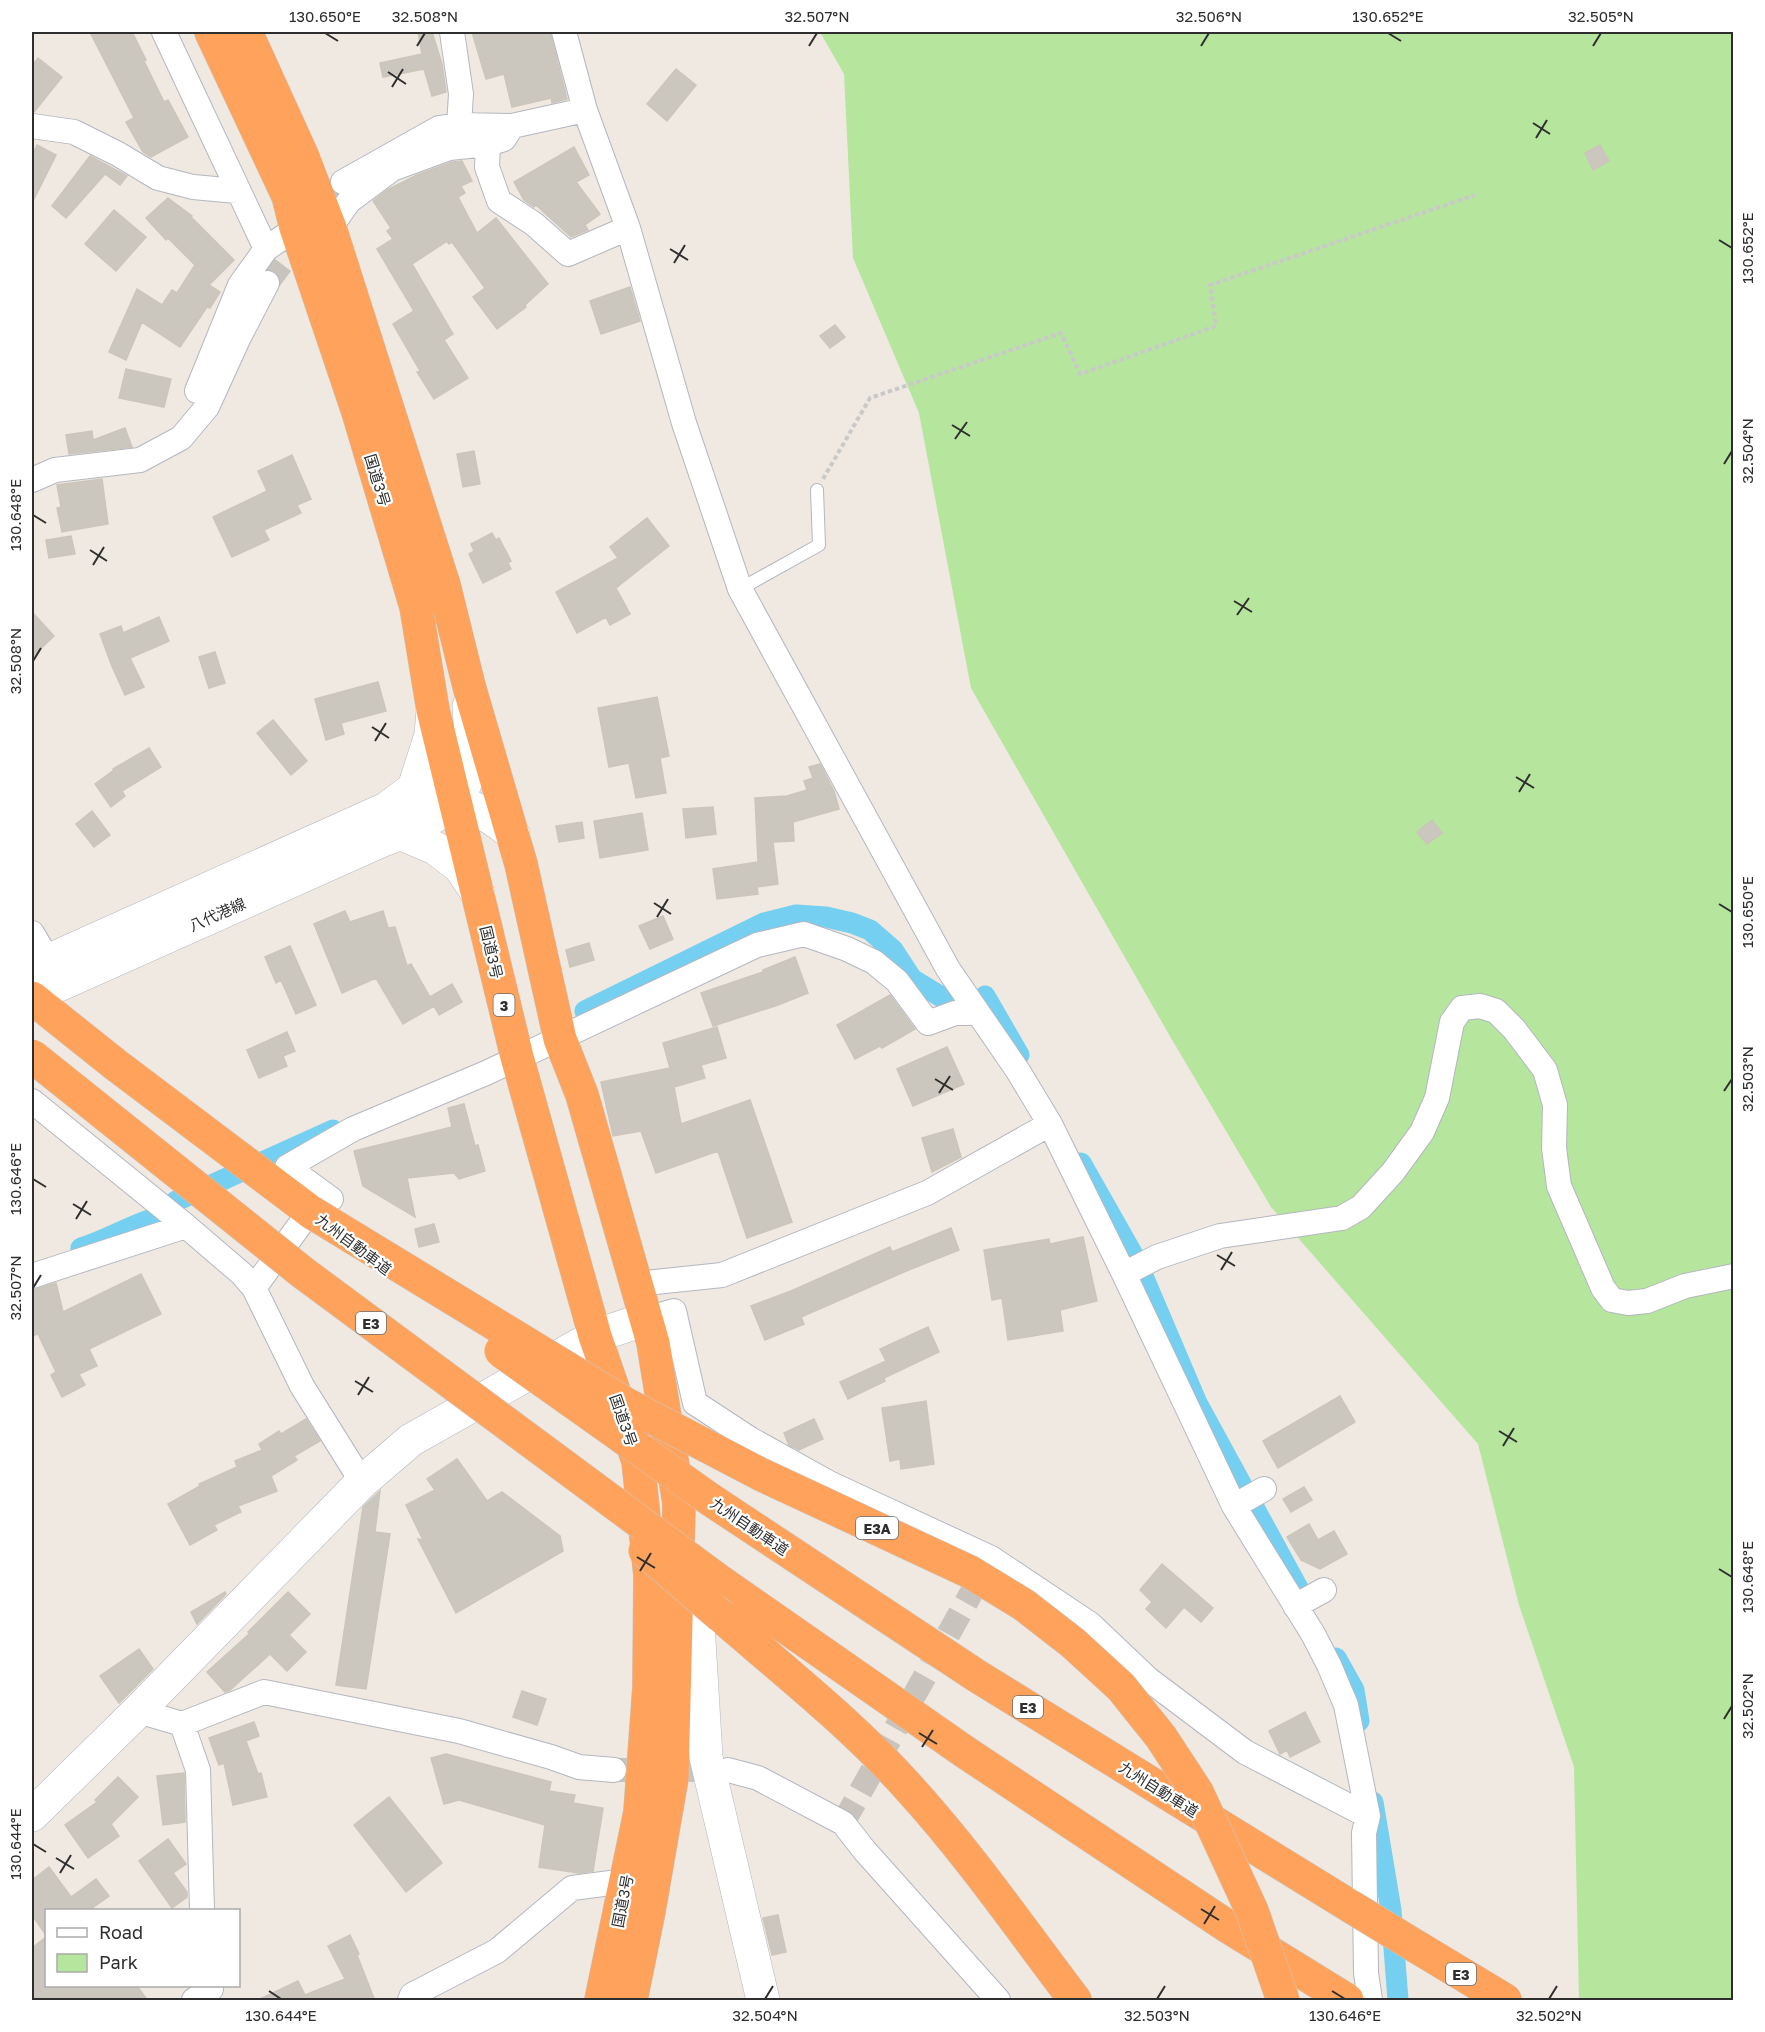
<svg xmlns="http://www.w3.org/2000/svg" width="1765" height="2032" font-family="'Golos Text','Noto Sans JP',sans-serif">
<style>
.green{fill:#b6e59e}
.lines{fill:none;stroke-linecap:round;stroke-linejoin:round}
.canal{stroke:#75cff0;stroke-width:21}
.building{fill:#cbc7bf;stroke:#cbc5ba;stroke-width:1.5}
.street-tunnel{stroke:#c8c4bd;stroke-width:24;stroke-dasharray:24 12;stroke-linecap:butt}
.lane-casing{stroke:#b4b7c1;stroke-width:14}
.street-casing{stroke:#b4b7c1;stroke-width:26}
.secondary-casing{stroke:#b4b7c1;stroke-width:34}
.highway-casing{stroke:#c9c9c9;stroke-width:34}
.path{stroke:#c9c9c9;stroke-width:4;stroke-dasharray:4.5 3;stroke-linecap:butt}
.lane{stroke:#fff;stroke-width:12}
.street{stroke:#fff;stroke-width:24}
.secondary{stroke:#fff;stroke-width:33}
.highway{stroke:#ffa35c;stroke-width:33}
.highway-bridge-casing{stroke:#c9c9c9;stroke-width:34;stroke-linecap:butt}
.highway-bridge{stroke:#ffa35c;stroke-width:33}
.ticks{fill:none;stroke:#2e2e2e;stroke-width:2}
.labels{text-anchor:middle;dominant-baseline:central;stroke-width:4.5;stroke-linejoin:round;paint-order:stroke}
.shield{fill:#fff;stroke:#6d6d6d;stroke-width:1.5}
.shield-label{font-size:14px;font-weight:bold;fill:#2e2e2e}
.street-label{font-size:15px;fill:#2e2e2e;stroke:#fff}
.neatline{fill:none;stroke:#2e2e2e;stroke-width:2}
.ticks-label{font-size:15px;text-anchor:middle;fill:#2e2e2e}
</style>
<rect width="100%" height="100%" fill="#efe9e1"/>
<path class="green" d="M820,32H1733V2000H1579L1574,1767L1519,1605L1478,1444L1271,1207L1171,1038L971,688L919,413L853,258L844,74Z"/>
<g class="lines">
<path class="canal" d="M985,996L1019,1055
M585,1011L764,923L796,915L826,917L852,923L870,930L893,950L912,979L953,1004
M1081,1163L1137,1262L1197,1403L1304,1599
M176,1201L333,1130
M81,1248C107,1240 129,1226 155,1218
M1336,1658L1354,1690L1359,1721
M1373,1802L1391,1910L1398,2000"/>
</g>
<path class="building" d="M90,32H132L146,60L144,61L164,102L168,100L188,137L151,157L143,152L126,122L134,118Z
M418,32H432L442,64L446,92L432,96L424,69L383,77L380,63L422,54Z
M472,32H550L567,99L552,103L551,98L512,107L504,74L486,79Z
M38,58L62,77L34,112H32V66Z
M676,69L696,85L667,121L647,104Z
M37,145L56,155L32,203V156Z
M1600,145L1609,161L1593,170L1585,153Z
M574,147L589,175L576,182L600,214L585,225L588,230L571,237L536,205L534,207L524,200L514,182Z
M90,156L127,176L120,185L105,174L66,218L52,206Z
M462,161L472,181L461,186L465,193L458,197L477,233L496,218L548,284L525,305L526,307L497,329L473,297L485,288L452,242L449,244L447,241L412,264L453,334L444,340L468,378L434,399L417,372L420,371L393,324L414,311L377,249L393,239L387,231L391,228L373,201L387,190L417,175L452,162Z
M168,198L192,216L191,217L234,260L209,285L220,292L210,308L207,307L180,347L142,322L126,360L109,352L137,289L162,305L172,290L177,293L195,265L168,238L166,240L146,218Z
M114,210L146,237L116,271L85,244Z
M630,287L640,321L601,334L590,301Z
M835,325L845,337L830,348L820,336Z
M126,369L171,379L164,407L119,398Z
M125,428L132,447L69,454L66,435L92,431L93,440Z
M474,451L480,484L463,487L457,454Z
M292,455L311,499L297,505L301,513L264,530L269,540L232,557L213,517L267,491L258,471Z
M102,479L108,524L62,532L57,508L61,507L57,485Z
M647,518L669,546L616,588L630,614L610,625L606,617L577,633L556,592L618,558L610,547Z
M492,533L496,540L499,538L511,561L508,563L511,569L483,583L469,554L474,551L471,544Z
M71,536L75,554L49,558L46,540Z
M32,612L54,636L32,657Z
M159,617L169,641L130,658L144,687L125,695L111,664L100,634L121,626L123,633Z
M215,652L225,683L209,688L199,657Z
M378,682L386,711L341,723L344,734L326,740L315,699Z
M657,697L669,756L660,758L666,793L636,798L629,763L609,767L598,708Z
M273,720L307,761L291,775L257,733Z
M149,748L161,767L122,791L125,796L111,807L95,784L114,770L113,769Z
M820,764L834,791L839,809L793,822L794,841L773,842L778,884L757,887L758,894L717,899L713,869L758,862L755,798L787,796L807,790L804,781L813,778L809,767Z
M713,807L716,834L686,838L683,809Z
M92,811L110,835L94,847L76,824Z
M642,813L648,850L600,858L594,821Z
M1432,820L1442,833L1427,844L1417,832Z
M582,822L584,838L559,842L556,826Z
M345,911L350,922L383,911L388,928L395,927L407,966L411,964L430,997L452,984L462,1002L439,1015L434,1006L403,1024L376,978L342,993L314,924Z
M663,916L673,939L650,949L639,926Z
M589,943L594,960L570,967L566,950Z
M290,946L316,1005L296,1014L281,980L276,983L265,957Z
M795,957L808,993L778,1005L713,1026L701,993L763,972V970Z
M890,995L915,1029L882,1048L880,1046L855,1059L837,1025Z
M717,1027L726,1058L701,1065L705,1078L674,1087L681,1124L750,1100L792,1222L747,1238L718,1151L656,1173L641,1131L613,1136L601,1082L670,1068L663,1043Z
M287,1032L295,1051L283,1056L287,1066L259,1078L247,1050Z
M947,1047L964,1084L913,1106L897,1069Z
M464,1104L475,1146L478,1145L485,1171L459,1179L454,1173L407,1178L415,1217L363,1186L354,1151L452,1127L448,1108Z
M953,1129L961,1157L932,1172L922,1138Z
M434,1224L439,1242L419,1247L415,1229Z
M951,1228L959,1250L911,1269L801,1317L804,1324L765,1340L751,1306L791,1291L890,1247L892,1252Z
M1083,1237L1097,1301L1060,1310L1063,1331L1008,1340L1002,1298L992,1300L984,1250L1049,1239L1050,1244Z
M141,1274L161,1314L89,1349L97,1366L79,1374L85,1385L62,1397L51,1375L56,1372L38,1334L32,1336V1290L56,1283L63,1312Z
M928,1327L939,1352L884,1378L885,1381L848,1399L840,1382L886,1361L880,1349Z
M1340,1396L1355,1422L1278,1468L1263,1441Z
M926,1401L934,1464L901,1469L900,1459L890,1461L882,1408Z
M306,1419L320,1441L294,1456L297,1460L271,1476L277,1491L238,1506L241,1512L214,1525L217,1530L190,1545L168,1504L200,1486L199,1484L237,1467L235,1461L262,1450L259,1444L279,1431L281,1434Z
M814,1419L823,1439L799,1450L789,1445L784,1433Z
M457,1459L487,1501L502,1492L560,1536L563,1551L456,1613L418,1539L423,1540L406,1505L435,1490L427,1479Z
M1304,1487L1312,1500L1291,1512L1283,1499Z
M380,1491L375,1532L390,1534L366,1689L336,1685L363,1507Z
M1309,1524L1318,1540L1334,1531L1347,1554L1320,1569L1301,1560L1287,1537Z
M1162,1564L1213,1608L1201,1622L1184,1607L1166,1628L1146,1609L1152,1602L1140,1590Z
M225,1592L226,1594L197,1624L191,1612Z
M288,1592L310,1614L289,1635L306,1652L287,1671L270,1654L230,1690L225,1692L207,1672L249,1634L248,1632Z
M139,1649L153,1669L119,1703L100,1676Z
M522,1691L546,1699L537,1725L513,1717Z
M1305,1712L1320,1742L1290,1757L1287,1750L1280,1754L1269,1731Z
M254,1722L259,1736L246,1741L258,1774L261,1773L267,1797L233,1805L224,1763L219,1765L209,1738Z
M446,1754L551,1782L549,1791L575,1795L573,1803L603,1808L593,1871L579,1873L539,1867L545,1825L459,1800L444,1804L431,1758Z
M184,1773L185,1822L163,1825L157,1776Z
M118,1777L138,1797L111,1824L119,1836L88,1858L65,1825L97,1802L95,1800Z
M389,1797L442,1863L406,1892L354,1825Z
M168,1839L186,1864L173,1873L187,1892V1897L172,1908L139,1861Z
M49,1867L71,1897L96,1879L109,1896L88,1911H46V1935L32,1915V1880Z
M778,1915L786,1952L772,1955L763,1918Z
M350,1935L359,1954L357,1955L375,2001H256L298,1981L305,1995L345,1979L328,1946Z
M46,1937V1986H137L148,2001H32V1948Z"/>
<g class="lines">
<path class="street-tunnel" d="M267,283L343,182
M614,1770H725
M843,1823L987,1565"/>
<defs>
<path id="lane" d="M740,589L819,545L817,490"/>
<path id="street" d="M164,32L266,249
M452,32L461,94L459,125
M564,32L585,110L628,228L684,423L740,589L948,969L1018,1071L1050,1124L1124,1274L1234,1506L1313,1634L1329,1665L1346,1705L1368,1816L1364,1833L1366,1973L1370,2000
M32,126L74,132L118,154L158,178L193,187L237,191
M488,144L487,167L499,201L534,224L568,254L628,228
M343,182L439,128L459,125L512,126L585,110
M330,228L349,201L392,169L449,148L488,144L504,139L512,126
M197,391L240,285L266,249L296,228
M32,480L55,470L140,460L181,438L207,407L238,339L267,283
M32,933L48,960
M32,1101L186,1226L242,1274L254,1288L302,1386L362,1482
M1124,1274L1157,1257L1220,1236L1342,1218L1361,1207L1393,1172L1422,1132L1437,1098L1452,1022L1462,1008L1480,1006L1496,1011L1514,1029L1545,1070L1555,1105L1554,1148L1559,1186L1603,1288L1612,1300L1628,1303L1647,1301L1685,1286L1734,1276
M32,1276L186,1226
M636,1284L722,1275L927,1193L1050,1124
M254,1288L302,1222L331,1199L287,1167L353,1129L486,1073L757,945L804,934L847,949L874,962L897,981L928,1023L955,1013H978
M646,1319L674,1311L695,1403L750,1439L831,1484L991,1558L1090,1624L1148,1679L1245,1752L1368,1816
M1234,1506L1264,1489
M1295,1606L1324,1590
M138,1711L182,1724L264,1692L459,1731L551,1757L579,1767L614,1770
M182,1724L198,1770L202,1910
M728,1770L758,1778L843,1823L865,1851L998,2000
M194,2000L211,1989
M410,2000L412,1995L497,1951L572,1888L626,1881"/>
<path id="secondary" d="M389,807L414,788L431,735L433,710
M402,834L435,848L460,867L478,894
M32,968L388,808C397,805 406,801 415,799C453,792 484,811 513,834
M32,997L383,840C414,830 460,809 468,775C474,753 470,728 469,706
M695,1574L706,1757L763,2000
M32,1815L138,1711L362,1482L411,1440L595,1336L646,1319"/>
<path id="highway" d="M211,32L288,196L296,228L358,412L416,607L433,710L517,1057L595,1336L638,1461L650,1575L649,1687L640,1812L601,2000
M246,32L302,155L330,228L444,585L469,686L521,864L560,1039L582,1095L653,1343L679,1503L672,1778L649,1911L631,2000
M32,998L116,1065L311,1212
M711,1500L977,1676L1350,1906
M718,1580L965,1752L1227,1926L1347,2000
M721,1616C785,1672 853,1725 909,1788C970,1855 1021,1929 1075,2000
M1417,1947L1505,2000"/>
</defs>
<use href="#lane" class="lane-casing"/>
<use href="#street" class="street-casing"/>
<use href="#secondary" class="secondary-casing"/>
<use href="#highway" class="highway-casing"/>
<path class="path" d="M823,479L870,398L1061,333L1080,374L1216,326L1210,285L1475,195"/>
<use href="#lane" class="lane"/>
<use href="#street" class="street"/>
<use href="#secondary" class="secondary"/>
<use href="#highway" class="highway"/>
<defs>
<path id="highway-bridge" d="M32,1056L302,1272L718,1580
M311,1212L626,1404L760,1474L970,1572L1024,1605L1073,1643L1121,1687L1161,1737L1197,1792L1252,1911L1283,2000
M501,1351L711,1500
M645,1551L721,1616
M1350,1906L1417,1947"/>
</defs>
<use href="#highway-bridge" class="highway-bridge-casing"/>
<use href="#highway-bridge" class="highway-bridge"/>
</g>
<path class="ticks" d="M325,33L338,41M1388,33L1401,41M417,46L425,33M809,46L817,33M1201,46L1209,33M1593,46L1601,33M388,72L406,84M392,87L403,69M1533,123L1550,134M1536,138L1547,120M1719,240L1732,248M670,249L688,260M674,263L685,245M952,425L970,436M955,439L967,422M1724,464L1732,451M33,515L46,523M90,550L107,561M93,565L104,547M1234,601L1252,612M1237,615L1249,598M33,661L41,648M372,727L389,738M375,741L386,723M1516,777L1534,788M1519,792L1530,774M654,903L671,914M1719,904L1732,912M657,917L668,899M935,1079L953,1090M1724,1091L1732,1079M939,1093L950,1076M33,1179L46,1187M73,1204L91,1215M76,1219L87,1201M1217,1255L1235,1266M1221,1270L1232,1252M33,1288L41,1275M355,1381L373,1392M358,1395L369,1377M1499,1431L1517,1442M1503,1446L1514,1428M637,1557L655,1568M1719,1569L1732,1577M640,1571L651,1553M1724,1719L1732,1706M919,1733L937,1744M922,1747L933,1730M33,1844L46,1852M56,1858L74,1869M60,1873L71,1855M1201,1909L1219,1920M1204,1924L1215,1906M269,1991L281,1999M1332,1991L1345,1999M765,1999L773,1986M1157,1999L1165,1986M1549,1999L1557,1986"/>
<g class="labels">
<g class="shield">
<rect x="493.5" y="994" width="21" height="22" rx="4.5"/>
<rect x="356" y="1312" width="30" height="22" rx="4.5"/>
<rect x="856" y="1517" width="42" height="22" rx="4.5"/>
<rect x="1013" y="1696" width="30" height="22" rx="4.5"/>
<rect x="1446" y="1963" width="30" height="22" rx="4.5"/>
</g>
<g class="shield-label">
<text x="504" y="1005">3</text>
<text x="371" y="1323">E3</text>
<text x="877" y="1528">E3A</text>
<text x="1028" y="1707">E3</text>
<text x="1461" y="1974">E3</text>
</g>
<g class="street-label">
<text transform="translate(378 480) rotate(73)">国道3号</text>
<text transform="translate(217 914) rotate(-24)">八代港線</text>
<text transform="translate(492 952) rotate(77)">国道3号</text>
<text transform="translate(354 1244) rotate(37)">九州自動車道</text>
<text transform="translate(624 1420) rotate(71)">国道3号</text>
<text transform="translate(750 1526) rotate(34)">九州自動車道</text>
<text transform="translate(1159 1789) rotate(32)">九州自動車道</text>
<text transform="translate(622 1901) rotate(-79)">国道3号</text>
</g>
</g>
<rect width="1765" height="2032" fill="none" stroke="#ffffff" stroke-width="66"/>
<rect x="45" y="1909" width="195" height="78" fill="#ffffff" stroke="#ababab" stroke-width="1.5"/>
<rect x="57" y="1928" width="30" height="9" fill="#ffffff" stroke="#ababab" stroke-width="1.5"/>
<text x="99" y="1939" font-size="18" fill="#2e2e2e">Road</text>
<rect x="57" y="1954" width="30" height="18" fill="#b6e59e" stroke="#ababab" stroke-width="1.5"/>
<text x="99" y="1969" font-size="18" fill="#2e2e2e">Park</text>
<rect x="33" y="33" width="1699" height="1966" class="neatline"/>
<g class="ticks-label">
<text x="325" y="22">130.650°E</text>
<text x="425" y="22">32.508°N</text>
<text x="817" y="22">32.507°N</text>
<text x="1209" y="22">32.506°N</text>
<text x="1388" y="22">130.652°E</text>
<text x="1601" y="22">32.505°N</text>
<text transform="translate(1748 248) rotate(-90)" y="5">130.652°E</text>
<text transform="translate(1748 451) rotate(-90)" y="5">32.504°N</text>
<text transform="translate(16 515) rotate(-90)" y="5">130.648°E</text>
<text transform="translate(16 661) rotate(-90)" y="5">32.508°N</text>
<text transform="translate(1748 912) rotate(-90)" y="5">130.650°E</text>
<text transform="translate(1748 1079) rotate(-90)" y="5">32.503°N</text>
<text transform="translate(16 1179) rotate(-90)" y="5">130.646°E</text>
<text transform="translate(16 1288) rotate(-90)" y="5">32.507°N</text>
<text transform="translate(1748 1577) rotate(-90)" y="5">130.648°E</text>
<text transform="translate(1748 1706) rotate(-90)" y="5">32.502°N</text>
<text transform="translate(16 1844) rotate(-90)" y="5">130.644°E</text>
<text x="281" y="2021">130.644°E</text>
<text x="765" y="2021">32.504°N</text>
<text x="1157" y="2021">32.503°N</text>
<text x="1345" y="2021">130.646°E</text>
<text x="1549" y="2021">32.502°N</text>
</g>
</svg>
